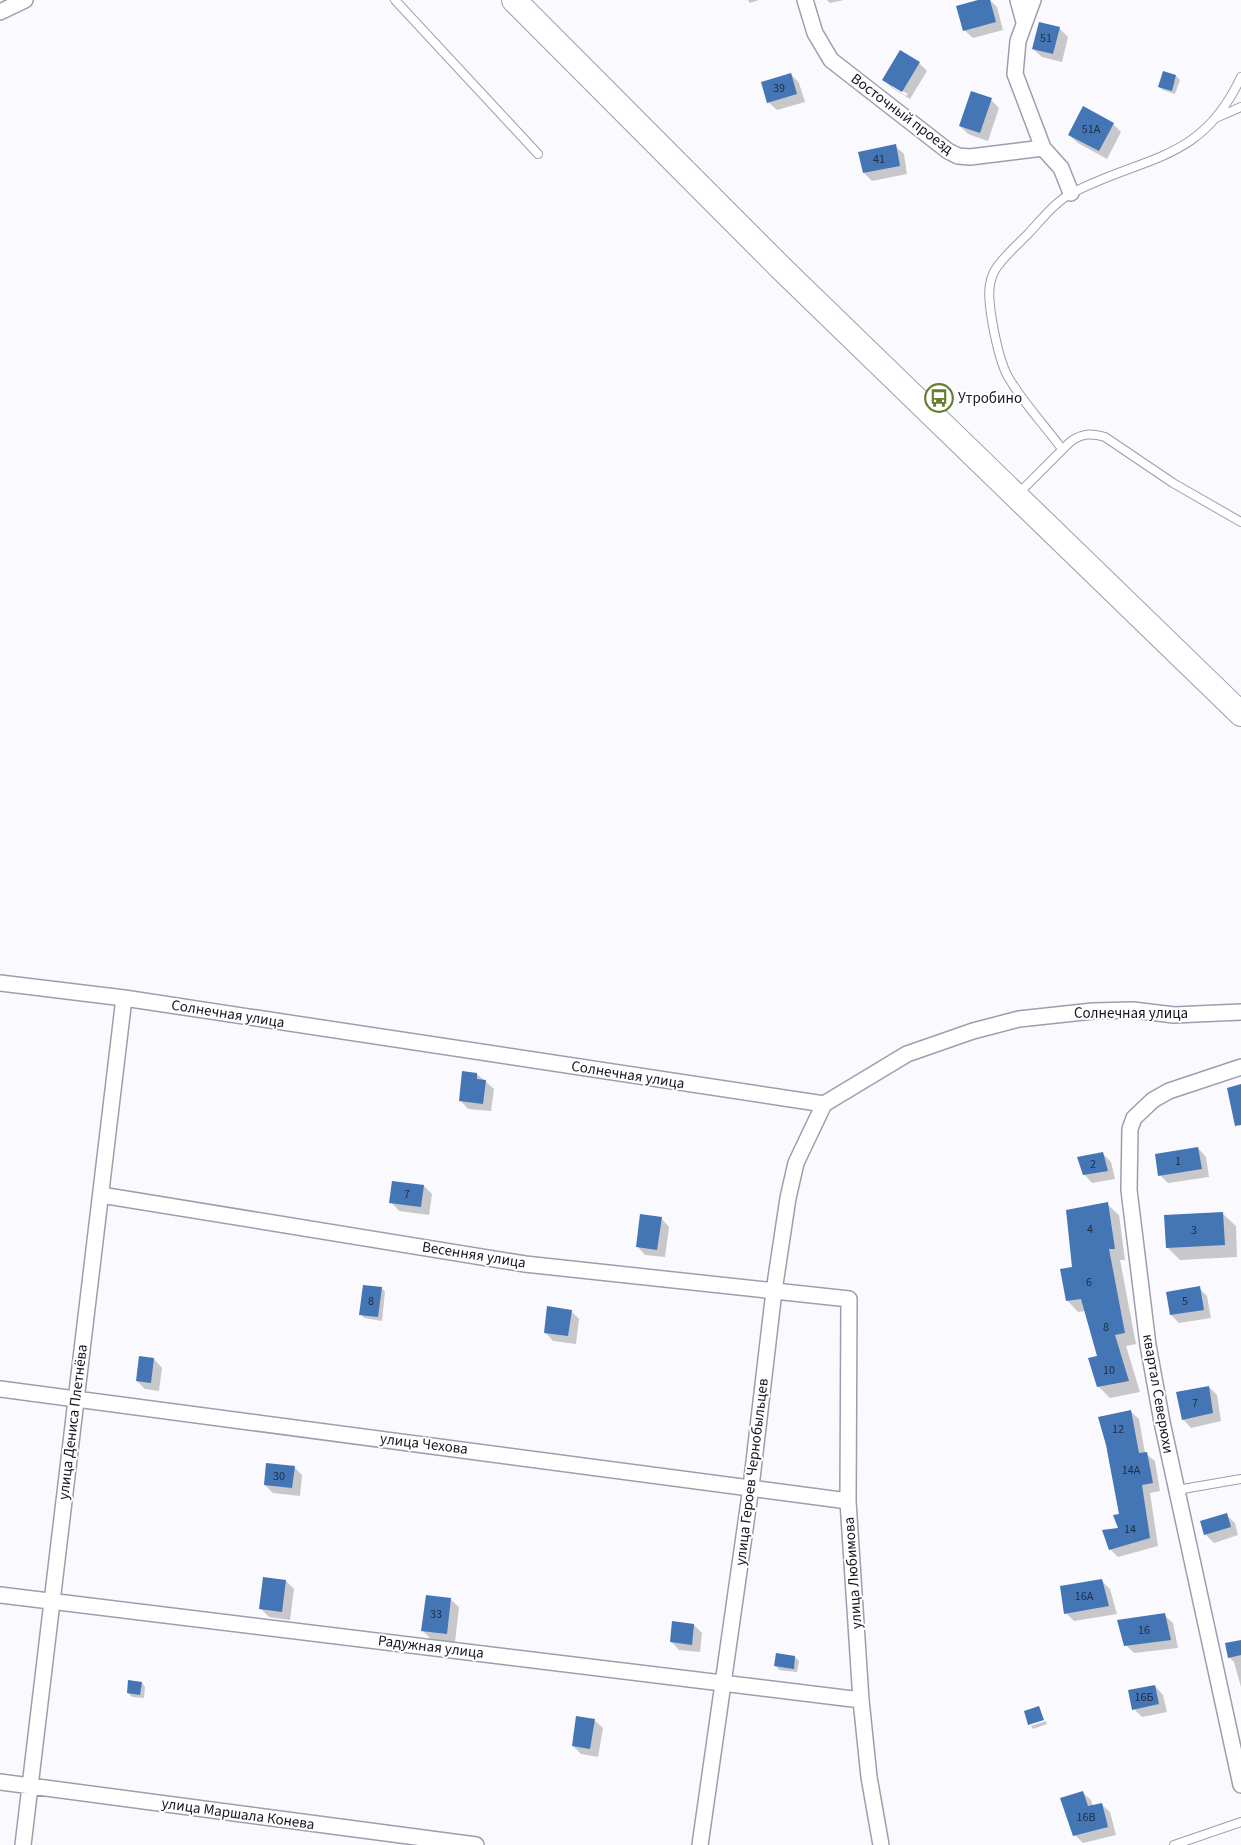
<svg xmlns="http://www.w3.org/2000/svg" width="1241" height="1845" font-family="'Source Sans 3',sans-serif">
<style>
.shadow{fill:#0003;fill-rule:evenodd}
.building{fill:#4475b5}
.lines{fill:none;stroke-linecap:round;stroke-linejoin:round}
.lane-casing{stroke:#9e9db0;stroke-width:10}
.street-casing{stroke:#9e9db0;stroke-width:18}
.primary-casing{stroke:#9e9db0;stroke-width:26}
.lane{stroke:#fff;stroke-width:8}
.street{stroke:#fff;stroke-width:15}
.primary{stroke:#fff;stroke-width:24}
.labels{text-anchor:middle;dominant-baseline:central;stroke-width:4;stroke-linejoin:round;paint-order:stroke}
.number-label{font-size:12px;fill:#222e43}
.street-label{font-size:15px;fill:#17161d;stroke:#fff}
.poi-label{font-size:15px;fill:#17161d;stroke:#fff;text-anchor:start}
</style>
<rect width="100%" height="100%" fill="#faf9fd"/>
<path class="shadow" d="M748,0H759L750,3Z
M827,0H844L830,3Z
M983,0H990L997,7L1003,30L973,38L964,30Z
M1059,28L1068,37L1062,62L1042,57L1033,49Z
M919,63L927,71L910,99L892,88L884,80ZM892,85L908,94L906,96L892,87Z
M1164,72L1176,76L1180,80L1175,94L1163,90L1159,87Z
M791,74L799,83L805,102L777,110L768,102Z
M991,100L999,108L988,141L968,134L960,126Z
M1113,124L1121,132L1107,159L1078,143L1069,135Z
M895,146L904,154L907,174L872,181L864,173Z
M477,1074L494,1089L491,1111L468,1109L460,1100Z
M1198,1148L1206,1157L1209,1177L1168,1183L1160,1175Z
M1103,1154L1111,1162L1115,1179L1092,1183L1084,1174Z
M424,1186L432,1194L429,1215L399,1211L391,1202Z
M1107,1204L1119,1215L1125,1260H1120L1136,1344L1126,1346L1140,1392L1110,1398L1098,1386V1357L1085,1311L1078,1312L1067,1300L1073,1268Z
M1223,1214L1236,1226L1237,1257L1180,1260L1167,1247Z
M661,1218L669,1227L665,1257L645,1255L637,1246Z
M382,1288L385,1292L382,1321L364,1318L361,1314Z
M1199,1288L1207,1296L1211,1318L1179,1323L1171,1315Z
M571,1311L579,1319L576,1344L553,1341L545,1332Z
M154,1359L162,1368L159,1391L145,1389L137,1381Z
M1209,1387L1217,1395L1221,1421L1191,1428L1183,1419Z
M1130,1411L1139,1419L1145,1453L1155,1461L1160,1491L1150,1493L1158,1546L1118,1557L1110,1549L1120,1529Z
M294,1467L302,1475L300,1496L273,1493L265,1485Z
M1226,1515L1235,1523L1238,1535L1214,1543L1205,1534Z
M1101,1580L1110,1589L1117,1614L1074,1621L1066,1613Z
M286,1581L294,1589L290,1620L269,1617L261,1609Z
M450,1599L459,1607L455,1642L431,1639L423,1631Z
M1164,1615L1173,1623L1178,1648L1134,1653L1126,1645Z
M694,1625L702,1633L700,1652L679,1650L671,1641Z
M1241,1641V1687L1234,1662L1229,1657Z
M795,1657L799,1661L797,1672L779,1670L776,1666Z
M142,1683L145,1687L144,1698L132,1697L128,1693Z
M1155,1686L1163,1695L1167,1712L1142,1717L1134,1709Z
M594,1720L603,1728L598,1757L581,1754L573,1746Z
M1046,1721L1047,1724L1033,1729L1031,1726Z
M1082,1792L1091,1800L1093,1806L1101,1804L1110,1812L1116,1835L1083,1843L1075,1835Z"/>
<path class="building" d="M978,0H990L996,22L963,31L956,6Z
M1039,22L1060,27L1053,54L1032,49Z
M900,50L920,62L902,92L882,80Z
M1163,71L1176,75L1172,91L1158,87Z
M791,73L797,94L767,103L761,82Z
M971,91L992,98L980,133L959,126Z
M1083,106L1114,123L1099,151L1068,135Z
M896,144L900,166L863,173L858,152Z
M462,1071L477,1073V1079L486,1080L483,1104L459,1101Z
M1241,1084V1125L1235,1126L1227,1088Z
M1198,1147L1202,1169L1158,1176L1155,1154Z
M1103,1152L1108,1171L1083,1175L1077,1157Z
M392,1181L424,1185L421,1207L389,1203Z
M1108,1202L1115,1249H1109L1125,1333L1115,1335L1129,1381L1097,1387L1088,1358L1097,1356L1081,1299L1066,1301L1060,1269L1072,1267L1066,1210Z
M1223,1212L1225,1245L1166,1248L1164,1215Z
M640,1214L662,1217L657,1250L636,1247Z
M363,1285L382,1287L378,1317L359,1315Z
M1200,1286L1204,1310L1170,1315L1166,1292Z
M547,1306L572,1310L568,1336L544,1333Z
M139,1356L154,1358L151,1383L136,1381Z
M1209,1386L1213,1413L1182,1420L1176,1392Z
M1131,1410L1139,1453L1147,1452L1153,1483L1142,1485L1150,1538L1109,1550L1102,1530L1118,1528L1113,1515L1119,1514L1106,1445L1098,1417Z
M266,1463L295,1466L292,1488L264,1485Z
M1227,1513L1231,1527L1204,1535L1200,1521Z
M263,1577L286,1580L282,1612L259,1609Z
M1102,1579L1109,1606L1064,1614L1060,1586Z
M426,1595L451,1598L447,1634L421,1631Z
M1165,1613L1171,1640L1124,1646L1117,1620Z
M672,1621L694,1624L692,1645L670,1642Z
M1241,1640V1655L1228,1658L1225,1643Z
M776,1653L795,1656L794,1669L774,1666Z
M128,1680L142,1682L140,1695L127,1693Z
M1155,1685L1159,1704L1132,1710L1128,1690Z
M1039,1706L1044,1720L1028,1725L1024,1711Z
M576,1716L595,1719L590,1749L572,1746Z
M1083,1791L1088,1806L1102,1803L1108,1827L1073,1836L1060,1798Z"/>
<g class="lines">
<defs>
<path id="lane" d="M395,0L538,154
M1218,117L1241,107
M1062,449C1044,424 1020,400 1006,373C998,355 994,333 991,314C989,299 987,284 995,270C1003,257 1017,245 1028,234C1041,220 1056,201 1072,193C1145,155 1201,163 1241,77
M1018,494L1070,442C1082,433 1091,433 1105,437L1173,483L1241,522
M1177,1490L1241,1479
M1174,1845L1241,1822"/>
<path id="street" d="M805,0L815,33L831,60L948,151L958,156L970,157L1043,148
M1018,0L1024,22
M1033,0L1018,41L1015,74L1043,148L1061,168L1071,193
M0,12L25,0
M0,983L124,998L824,1104L907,1054L973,1031L1019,1019L1093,1011L1133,1010L1174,1015L1241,1012
M1241,1067L1169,1091L1153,1100L1134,1118L1130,1129L1129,1190L1148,1345L1162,1422L1241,1785
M101,1195L525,1264L849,1299L848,1501L861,1700L869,1777L881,1845
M0,1389L848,1501
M0,1595L861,1700
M0,1782L476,1845
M23,1845L124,998
M700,1845L751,1487L774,1291L788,1198L796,1163L824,1104"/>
<path id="primary" d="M514,0L782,269L1241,714"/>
</defs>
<use href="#lane" class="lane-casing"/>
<use href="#street" class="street-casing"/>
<use href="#primary" class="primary-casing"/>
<use href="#lane" class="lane"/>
<use href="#street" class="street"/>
<use href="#primary" class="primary"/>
</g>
<defs>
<symbol id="bus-ring" viewBox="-11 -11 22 22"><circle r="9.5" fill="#fff" stroke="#657e31" stroke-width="1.5"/><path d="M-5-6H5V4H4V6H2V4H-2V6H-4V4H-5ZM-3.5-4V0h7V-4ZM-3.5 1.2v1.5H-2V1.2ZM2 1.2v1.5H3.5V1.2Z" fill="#657e31"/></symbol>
</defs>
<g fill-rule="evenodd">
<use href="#bus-ring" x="923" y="382" width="32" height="32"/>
</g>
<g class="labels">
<g class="number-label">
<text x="1046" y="38">51</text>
<text x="779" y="88">39</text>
<text x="1091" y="129">51А</text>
<text x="879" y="159">41</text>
<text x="1178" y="1161">1</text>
<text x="1093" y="1164">2</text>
<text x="407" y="1194">7</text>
<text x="1090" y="1229">4</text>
<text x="1194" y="1230">3</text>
<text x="1089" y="1282">6</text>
<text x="371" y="1301">8</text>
<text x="1185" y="1301">5</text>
<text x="1106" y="1327">8</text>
<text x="1109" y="1370">10</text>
<text x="1195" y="1403">7</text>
<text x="1118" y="1429">12</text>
<text x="1131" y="1470">14А</text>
<text x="279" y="1476">30</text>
<text x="1130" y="1529">14</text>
<text x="1084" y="1596">16А</text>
<text x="436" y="1614">33</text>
<text x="1144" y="1630">16</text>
<text x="1144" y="1697">16Б</text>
<text x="1086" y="1817">16В</text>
</g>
<g class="street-label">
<text transform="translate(902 114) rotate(37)">Восточный проезд</text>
<text x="1131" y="1013">Солнечная улица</text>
<text transform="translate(228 1014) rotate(9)">Солнечная улица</text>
<text transform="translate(628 1075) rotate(9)">Солнечная улица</text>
<text transform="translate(474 1255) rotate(9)">Весенняя улица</text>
<text transform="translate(1158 1394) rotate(80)">квартал Северюхи</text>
<text transform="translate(73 1422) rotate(-83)">улица Дениса Плетнёва</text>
<text transform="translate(424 1444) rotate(7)">улица Чехова</text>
<text transform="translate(752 1472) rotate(-83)">улица Героев Чернобыльцев</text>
<text transform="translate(853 1573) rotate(-94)">улица Любимова</text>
<text transform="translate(431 1647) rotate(7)">Радужная улица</text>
<text transform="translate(238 1814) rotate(8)">улица Маршала Конева</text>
</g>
<g class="poi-label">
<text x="958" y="398">Утробино</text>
</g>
</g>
</svg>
